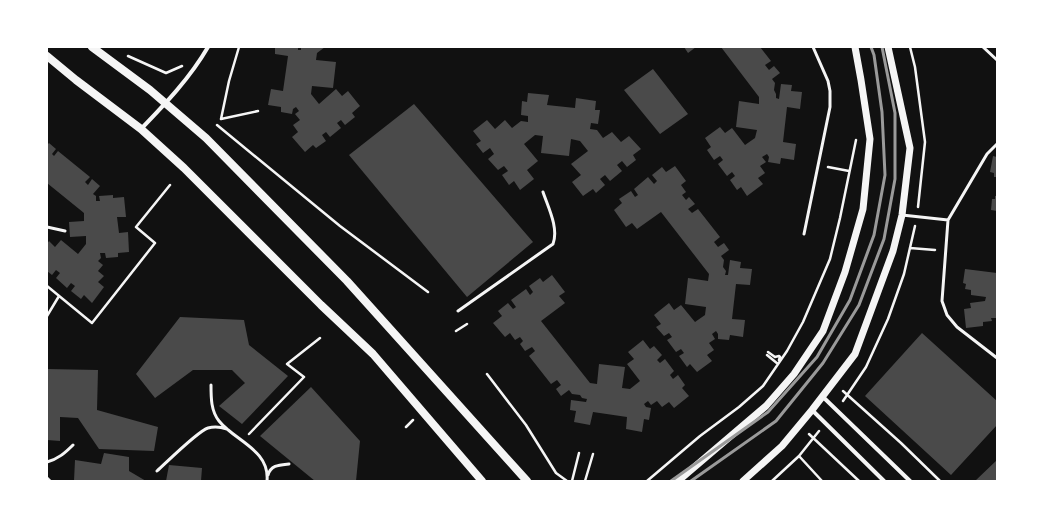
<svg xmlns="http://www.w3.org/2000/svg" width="1044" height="528" font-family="'Nunito Sans',sans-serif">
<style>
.building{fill:#4a4a4a}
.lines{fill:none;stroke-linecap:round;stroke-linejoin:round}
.path{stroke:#f5f5f5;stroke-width:2.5}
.service{stroke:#f5f5f5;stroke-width:3}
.minor{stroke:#f5f5f5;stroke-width:4}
.tertiary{stroke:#f5f5f5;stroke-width:7}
.secondary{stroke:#f5f5f5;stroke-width:8}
.rail{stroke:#9a9a9a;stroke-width:3}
</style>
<rect width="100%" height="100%" fill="#111"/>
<path class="building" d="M275,47H298V50H301V47H325L317,53L316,60L336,62L333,88L312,86L311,94L319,104L336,89L342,96L348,91L360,106L352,113L355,117L345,125L341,120L337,123L341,128L330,137L326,132L322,135L326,141L316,148L313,145L305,152L292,137L298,132L293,125L300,120L295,114L299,111L296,107L293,109L292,114L281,112V107L268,105L271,89L283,91L288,56L275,54Z
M684,47H696L688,53Z
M721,47H760L771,61L765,65L769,70L774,66L780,73L772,79L775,83L774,90L776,94V98L779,99L781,84L792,85L791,91L802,92L800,109L787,107L783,142L796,144L794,160L781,158L780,164L768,162L769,157L767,154L762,157L766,162L760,166L765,173L758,178L763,184L747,196L741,187L737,190L730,180L735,176L732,172L727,176L718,164L723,160L720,156L714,160L707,150L711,147L705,138L720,127L725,133L732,128L745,145L755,138L757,130L736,127L739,101L759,104V97Z
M653,69L688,114L660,134L624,90Z
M528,93L549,95L547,105L575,108L576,98L596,101L595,110H600L598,124L591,123L590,129L597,130L603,138L612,132L621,142L629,136L641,149L633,155L636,160L627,167L622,161L617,165L622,171L610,181L605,175L600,179L605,185L596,193L593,189L583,196L572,182L581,175L571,164L588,151L580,141L571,139L569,156L541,153L543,136L535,135L524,144L538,161L527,170L534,179L520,190L514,181L509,185L502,175L508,171L504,166L498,170L488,159L494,154L490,148L483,153L476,144L481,141L473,131L487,120L495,129L505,120L512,128L521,121L528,122V116L521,115L522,101L527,102Z
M414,104L533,242L467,297L349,155Z
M49,143L56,149L52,154L54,156L58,151L90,177L85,182L88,185L92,179L100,186L93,194L96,196V201H100L99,196L113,195V198L124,197L126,217H117L119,233L128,232L129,252L118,253V257L106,258L105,253H100L101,258L98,261L103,265L98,271L104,276L98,282L104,287L92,303L84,295L81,299L71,291L75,286L71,283L67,288L56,278L60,273L56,270L52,275L47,271V244L49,241L55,247L61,240L78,254L86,244V236L70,237L69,222L84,221V213L47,183V145Z
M993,156L997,157V177H994V173L990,172Z
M675,166L686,181L681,185L686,192L682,195L686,200L689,197L695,204L688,209L692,213L698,209L720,237L714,242L718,247L724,243L729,250L721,256L724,260L723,267L726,271L725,275H728L730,260L741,262L740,268L752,269L750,285L736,284L732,319L745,320L743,337L730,335L729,340L718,339V334L716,331L712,334L715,339L709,343L714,350L707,355L712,361L697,372L690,364L687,367L679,356L684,353L681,349L676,352L667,340L672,337L669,333L664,336L656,327L661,324L654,315L669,303L674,310L681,305L695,322L705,315L706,307L685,304L688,278L708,281L709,274L661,212L637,229L632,223L626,227L614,210L622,203L619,199L631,191L635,197L638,195L634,189L648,177L654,184L657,181L652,175L662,167L666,172Z
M995,196H997V211L991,210L992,199H995Z
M965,269L997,273V318H991L992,321L983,322V326L966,328L964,309L971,308L970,303L985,301L986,297L971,295V290L965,289L966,284L963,283Z
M552,275L565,292L559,296L565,303L541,321L590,383L597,384L599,364L625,367L622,388L630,389L640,381L627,364L634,359L628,352L643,340L650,349L654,346L662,355L657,360L660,363L665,359L674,371L670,375L673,379L678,375L685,385L682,388L689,396L674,408L669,402L662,407L657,401L651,405L648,401L644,404L646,407L651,408L649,420L644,419L642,432L626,429L627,417L593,412L590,425L574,422L576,411L570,410L571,400L586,402L587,399L582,398L580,395L572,394L569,390L561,396L556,389L561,385L557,380L551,384L529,356L535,351L532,347L525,351L520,344L523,341L520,337L515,340L510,333L505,337L493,323L502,316L498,311L508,303L513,309L516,307L511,300L526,289L530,295L533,292L529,286L540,278L543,282Z
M180,317L244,320L249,345L288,376L242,424L219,406L245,383L232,370H193L155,398L136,374Z
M922,333L997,401V425L951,475L865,396Z
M47,369L98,370L97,410L158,427L154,451L99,449L78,418L60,417V441L47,440Z
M311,387L360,441L356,481H315L260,436Z
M104,453L129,457V471L146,481H74L75,460L101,464Z
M997,460V481H975Z
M169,465L202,468L201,481H166Z"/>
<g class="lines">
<path class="path" d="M239,47L229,81L221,119L258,111
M910,47L915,67L925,142L918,207
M128,56L166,73L182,66
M217,125L340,226L428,292
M828,167L849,171
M910,248L935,250
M47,286L92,323L155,243L136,227L170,185
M47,316L59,296
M456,331L467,324
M768,352L775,357L779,356L780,357L779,360
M767,355L778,364
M487,374L526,425L556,473L567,481
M843,391L901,443L940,481
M843,401L866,367L888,319L904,274L915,226
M406,427L413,420
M249,434L304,377L287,364L320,338
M809,434L859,481
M799,456L822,481
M572,481L579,453
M585,481L593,454
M647,481L700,436L739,407L763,386L787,351L803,322L830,259L840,218L856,140
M772,481L799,456L819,431"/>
<path class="service" d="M983,47L997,60
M997,144L987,154L948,220L942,301L947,315L957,327L997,358
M902,215L948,220
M47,227L65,231
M804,234L830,107V91L828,81L813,47
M458,311L553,244C559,228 548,207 543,192
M211,385C211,398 211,411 219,421C235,441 270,450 267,481
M47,462C58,459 65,453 73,445
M157,471C167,462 198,431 208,428C215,426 221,427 227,429
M268,475C271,465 279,465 289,464
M47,478L50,481"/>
<path class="minor" d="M141,129C166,103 190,78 208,47
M822,396L910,481
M812,410L884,481"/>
<path class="tertiary" d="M678,481L766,406L794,374L823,331L845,272L863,209L870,139L861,80L855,47
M743,481L782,446L812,410L855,354L893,251L902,215L910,148L888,47"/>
<path class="secondary" d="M92,47L150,90L206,138L347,281L527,481
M47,56L76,80L141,129L184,168L321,305L373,354L482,481"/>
<path class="rail" d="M671,481L768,412L817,357L850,300L874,235L885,175L882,112L874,55L871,47
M691,481L776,421L823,363L859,305L884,239L895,179V113L882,47"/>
</g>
<rect width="1044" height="528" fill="none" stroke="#ffffff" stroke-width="96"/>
</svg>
